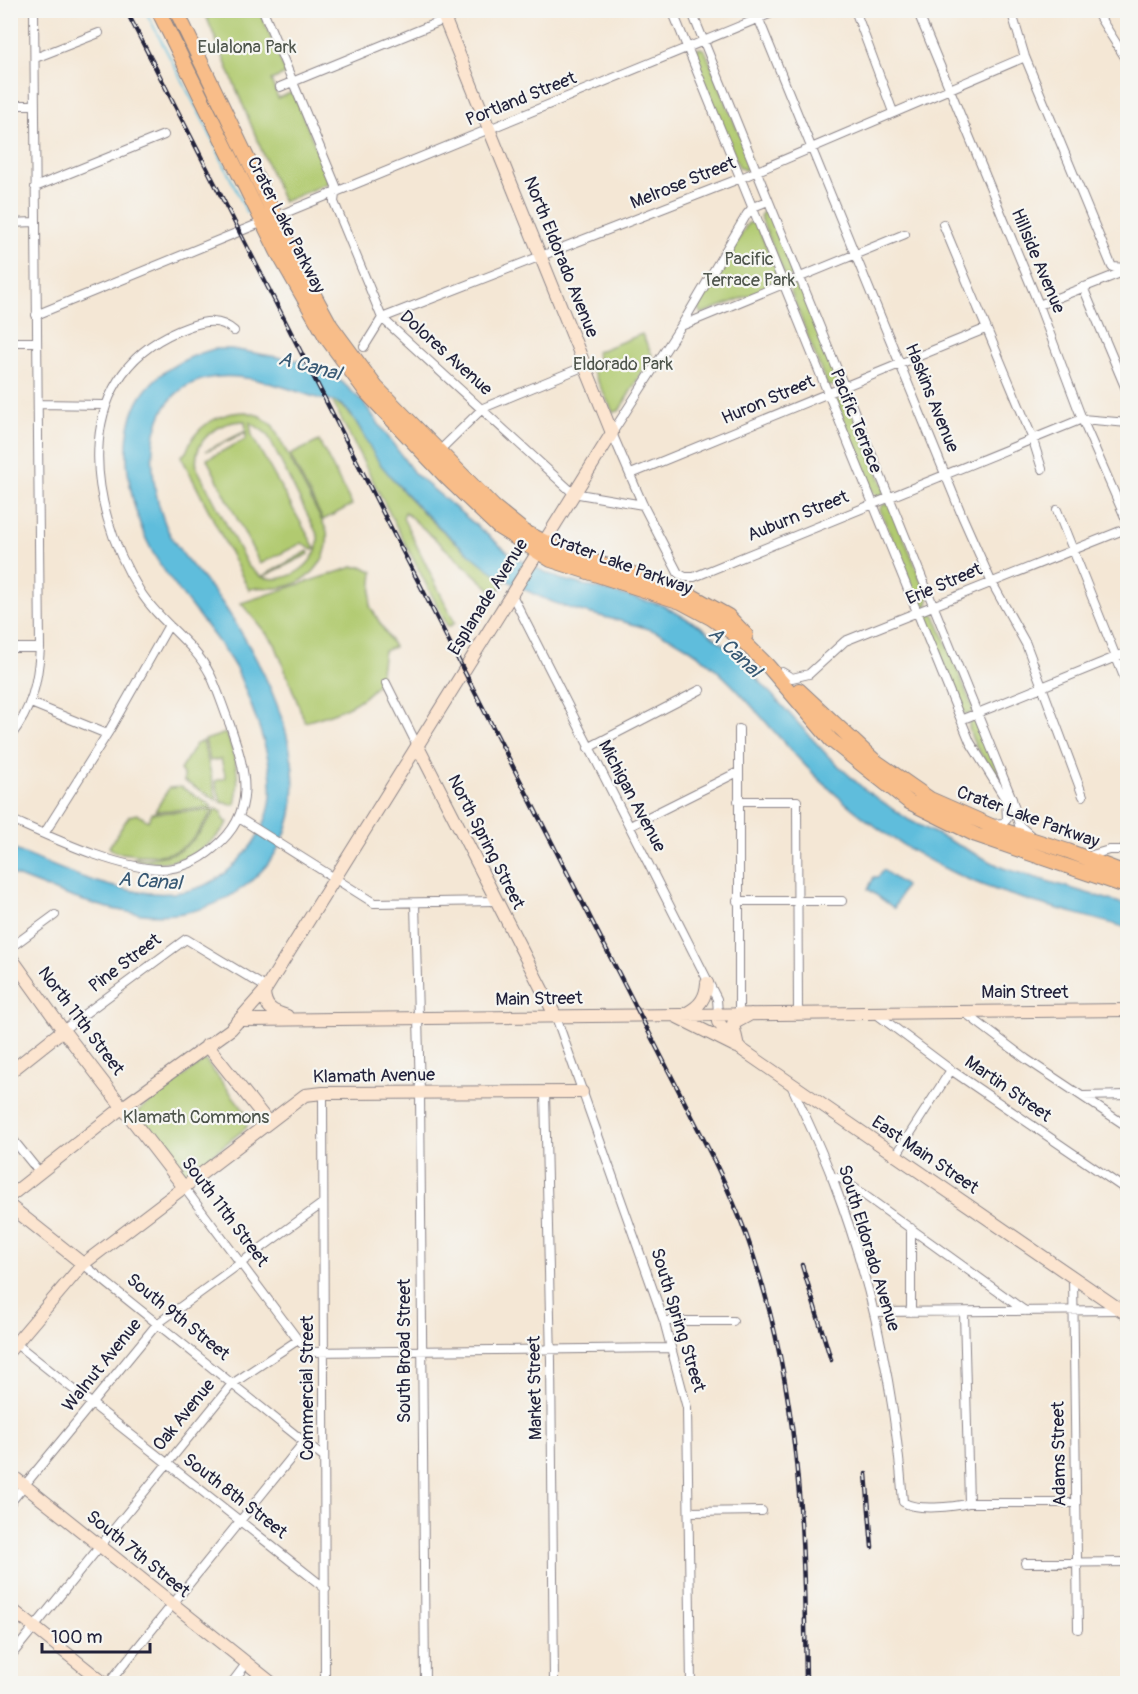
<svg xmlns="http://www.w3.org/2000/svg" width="1138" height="1694" font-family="Pangolin,sans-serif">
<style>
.green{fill:#b1ca6f;stroke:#6a7655;stroke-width:1.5;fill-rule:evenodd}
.water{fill:#5ebddc;stroke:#40708c;stroke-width:1.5}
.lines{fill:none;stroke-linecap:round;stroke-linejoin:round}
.stream{stroke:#5ebddc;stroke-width:2}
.street-casing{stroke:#8b8488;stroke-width:10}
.secondary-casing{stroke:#8b8488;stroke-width:14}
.primary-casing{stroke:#8b8488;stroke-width:16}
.street{stroke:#fff;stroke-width:8}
.secondary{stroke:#fce5d0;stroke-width:12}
.primary{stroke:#f8bd89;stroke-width:14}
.rail-casing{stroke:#22223b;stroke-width:4.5}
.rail{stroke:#f6f6f2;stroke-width:2;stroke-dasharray:7;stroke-linecap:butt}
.labels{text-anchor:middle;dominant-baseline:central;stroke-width:4.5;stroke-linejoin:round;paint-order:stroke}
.park-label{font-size:18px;fill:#4d544b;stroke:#f6f6f2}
.street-label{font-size:18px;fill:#22223b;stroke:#f6f6f2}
.water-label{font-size:20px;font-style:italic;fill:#375873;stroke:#f6f6f2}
</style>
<rect width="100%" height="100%" fill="#f6f6f2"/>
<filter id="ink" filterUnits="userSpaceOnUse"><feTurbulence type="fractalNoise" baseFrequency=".0167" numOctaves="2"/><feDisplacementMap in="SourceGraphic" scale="12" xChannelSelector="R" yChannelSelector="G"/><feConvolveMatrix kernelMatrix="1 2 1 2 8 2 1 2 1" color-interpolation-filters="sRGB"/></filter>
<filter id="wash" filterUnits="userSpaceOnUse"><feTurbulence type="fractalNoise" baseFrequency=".008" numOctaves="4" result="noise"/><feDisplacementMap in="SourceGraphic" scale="24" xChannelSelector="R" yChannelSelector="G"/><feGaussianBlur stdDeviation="1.35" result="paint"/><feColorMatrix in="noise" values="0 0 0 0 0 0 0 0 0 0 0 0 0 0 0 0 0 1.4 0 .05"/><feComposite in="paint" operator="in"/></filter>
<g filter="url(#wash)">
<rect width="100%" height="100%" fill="#f4e7d5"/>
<path class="green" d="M204,11H260L286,74L271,80L278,98L293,92L330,182L283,202Z
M700,48L705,50L751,163L750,168L744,170L739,167L693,54L695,50Z
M765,210L769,212L795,273L793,276H785L760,216Z
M748,223H756L782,283L701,314L698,308Z
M797,284L801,286L840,381L839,386H827L790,290L791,286Z
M642,334L652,355L619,411L613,412L592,370L601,366L596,352Z
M843,397L847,399L885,490L883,494L877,496L873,493L836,403L838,399Z
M331,399C361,416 362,439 381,464C412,506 462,553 507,578L496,594L405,512L403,518L455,623L448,627Z
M246,412L260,416L273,426L327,531C331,562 307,585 277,588C266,589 259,585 249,590L181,456C188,453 187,448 191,441C202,422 224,412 246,412ZM245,421L246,431L206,451L246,432V439L207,459L260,564L302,543L312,550L315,548L252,436L250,422L267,434L318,536C320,564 287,585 262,577L309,554L308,551L261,577L248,566L197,468C192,439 219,421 245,421Z
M319,441L352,505L323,520L290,455Z
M887,503L891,506L929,599L928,605L923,607L918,603L880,510L881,506Z
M353,567H364L373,572L370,606L394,647L384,651C382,660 382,677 377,684C361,706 329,715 305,722L275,644L241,603Z
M930,613L935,615L973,708L972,713L967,715L963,712L925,619Z
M973,720L977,721L1001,779H999C989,764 967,741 969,722Z
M226,733C236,757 241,779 235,805L221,802L215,781L226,778L221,759L210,761L205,740Z
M203,741L217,800L184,781V775L180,770L196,744Z
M181,787L212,806V808L155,811L169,788Z
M216,809L222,812L223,820L228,822C206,856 169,869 131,858C177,860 191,849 216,809Z
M213,810C187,851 177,859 129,854C123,853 115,854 109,847L129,816L137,814L148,821L152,813Z
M205,1060L250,1118L246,1128L186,1175L137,1112Z"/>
<path class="water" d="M214,349H231L300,361L342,382L363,402L414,473L515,558L560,579L662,605L700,626L734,653L828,756L864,789L909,820L1003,868L1127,905V928C1071,911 1010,899 956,874C907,851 860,818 821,781C778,742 735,677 687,647C651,624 610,620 569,608C542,599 503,581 481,563C445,534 410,501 381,465C368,448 362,426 347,410C340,402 331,399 320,399C289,389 251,374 218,377C141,384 144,472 166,526C179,557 207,579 225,607C277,685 339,813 245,886C171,943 87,903 11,874L10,848C74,874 172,924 231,868C281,821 278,782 257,721C250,703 244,684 235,667C211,626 176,593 153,553C141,531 134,509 130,485C117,413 143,369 214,349Z
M883,870L905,886L894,908L868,889L874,877H878Z"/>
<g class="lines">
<path class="stream" d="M145,10L206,126L247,213"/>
</g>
</g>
<g filter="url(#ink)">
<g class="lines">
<defs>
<path id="street" d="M263,10L336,186L334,202L382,318L573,493L643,505
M672,10L970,742L1006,800L1007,819L1003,823L993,824
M691,10L1012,799L1019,825L1030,835
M755,10L963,518L991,581L1026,644L1083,796
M855,10L893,112
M917,10L1039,305L1082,419L1128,524
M1011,10L1025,57L1112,267L1128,268
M1095,10L1128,62
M35,58L99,33
M280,87L468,10
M10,105H35
M35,187L164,135
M768,201L753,207L747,214L681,326L612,433L643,505L678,573L685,577H694L1082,419L1128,423
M275,217L779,10
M10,223L35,222
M943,224L1032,437L1042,469
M1083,287L1128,394
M1039,305L1128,270
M36,315L263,222
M681,326L905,234
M10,342H36
M364,347L382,318L741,178L1025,57
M38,404L104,405
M438,452L483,408L585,366
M631,474L985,329
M1057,510L1128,687
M512,595L717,999L718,1013
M10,648H40
M782,672L792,678L809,674L845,641L1128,528
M386,683L417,745
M31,703L107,734
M963,719L1128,652
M10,737C32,709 38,682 40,648L34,10
M588,748L700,690
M738,801H797L798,1013
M239,818L374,903L496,901
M10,819C51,837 117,869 161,869C181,869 199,861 214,848C258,812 246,771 230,725C223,708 218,690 210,674C193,641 159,622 140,591C85,504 69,369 188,327C205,321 220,318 234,331
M630,826L738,772
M44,834L109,731L169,625
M1085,857L1109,850H1128
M737,901H842
M415,903L420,1093L425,1684
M10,948L55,915
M964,1012L1026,1059L1128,1127
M739,1013V729
M875,1013L951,1070L1128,1191
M556,1017L664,1321L687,1408L691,1684
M63,1030L186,939L267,988
M792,1087C806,1118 822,1150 834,1183C873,1286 895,1393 903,1502C916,1511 954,1507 969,1503H1076
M545,1092L551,1361L554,1684
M323,1093L325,1684
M1083,1096L1128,1095
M10,1136L40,1173
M895,1157L951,1070
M831,1176L842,1179L1025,1311
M183,1186L298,1340
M911,1228V1312
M83,1264L323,1457
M1073,1278L1078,1629
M875,1312L1121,1310L1128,1301
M964,1312L969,1503
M664,1321H733
M10,1339L326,1589
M10,1503L157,1324L323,1203
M689,1512L762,1511
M1025,1563L1128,1562
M10,1657L232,1384L298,1340L311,1352L671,1348
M108,1684L304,1442
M231,1684L246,1664"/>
<path id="secondary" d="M417,745L556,1017
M10,956L63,1030L183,1186
M264,992C265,1008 272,1011 287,1016
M687,1013C700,1006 706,998 707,983
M718,1013V1022L741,1049L1128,1315
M675,1016L737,1047
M242,1020L1128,1010
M737,1042L733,1024L751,1014
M207,1045L268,1122
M10,1072L63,1030
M10,1196L123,1107L231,1029L264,992L612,433L441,10
M10,1206L83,1264
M10,1350L83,1264L305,1095L323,1093L582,1092
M10,1474L273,1684
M10,1608L105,1684"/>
<path id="primary" d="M158,10L277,251L326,337L367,393L446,477L498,527L551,560L681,602L711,618L740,638L768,666L831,740L909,802L976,835L1128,887
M176,10L306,280L331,326L376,387L494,507L525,532L569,554L678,588L728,616L746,635
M799,690L874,760L930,799L996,828L1068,851L1128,874"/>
</defs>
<use href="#street" class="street-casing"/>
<use href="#secondary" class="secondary-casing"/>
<use href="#primary" class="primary-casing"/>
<use href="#street" class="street"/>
<use href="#secondary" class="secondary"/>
<use href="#primary" class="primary"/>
<defs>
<path id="rail" d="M126,10L684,1101C706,1144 729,1188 746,1234C800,1385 804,1526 806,1684
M802,1265L831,1360
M866,1474L872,1547"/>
</defs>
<use href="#rail" class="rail-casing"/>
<use href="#rail" class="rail"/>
</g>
</g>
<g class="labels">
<g class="park-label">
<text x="247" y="47">Eulalona Park</text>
<text x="749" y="259">Pacific<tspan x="749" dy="21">Terrace Park</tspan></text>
<text x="623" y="364">Eldorado Park</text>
<text x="196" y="1117">Klamath Commons</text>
</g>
<g class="street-label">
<text transform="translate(521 99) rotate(-22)">Portland Street</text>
<text transform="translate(683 183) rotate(-22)">Melrose Street</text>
<text transform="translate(286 225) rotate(63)">Crater Lake Parkway</text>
<text transform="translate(561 257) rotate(68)">North Eldorado Avenue</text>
<text transform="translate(1038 261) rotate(67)">Hillside Avenue</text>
<text transform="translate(446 353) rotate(42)">Dolores Avenue</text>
<text transform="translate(932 398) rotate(68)">Haskins Avenue</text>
<text transform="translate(768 400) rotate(-23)">Huron Street</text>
<text transform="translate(856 421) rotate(68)">Pacific Terrace</text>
<text transform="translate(798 516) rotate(-22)">Auburn Street</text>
<text transform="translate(621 564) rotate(20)">Crater Lake Parkway</text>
<text transform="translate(944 584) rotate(-23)">Erie Street</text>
<text transform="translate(488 597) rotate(-58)">Esplanade Avenue</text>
<text transform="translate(632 796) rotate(62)">Michigan Avenue</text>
<text transform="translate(1028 817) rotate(20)">Crater Lake Parkway</text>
<text transform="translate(486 842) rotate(63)">North Spring Street</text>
<text transform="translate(125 963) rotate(-37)">Pine Street</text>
<text x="1025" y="992">Main Street</text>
<text transform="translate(539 999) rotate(-1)">Main Street</text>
<text transform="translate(81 1021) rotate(53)">North 11th Street</text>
<text transform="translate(374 1076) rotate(-1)">Klamath Avenue</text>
<text transform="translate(1008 1089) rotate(35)">Martin Street</text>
<text transform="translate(925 1155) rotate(34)">East Main Street</text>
<text transform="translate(225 1212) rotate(53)">South 11th Street</text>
<text transform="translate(869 1248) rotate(73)">South Eldorado Avenue</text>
<text transform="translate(178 1317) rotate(39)">South 9th Street</text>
<text transform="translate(678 1320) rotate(73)">South Spring Street</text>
<text transform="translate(404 1351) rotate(-90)">South Broad Street</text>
<text transform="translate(102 1365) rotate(-51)">Walnut Avenue</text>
<text transform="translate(307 1388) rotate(-90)">Commercial Street</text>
<text transform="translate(535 1388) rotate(-91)">Market Street</text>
<text transform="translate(184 1415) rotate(-51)">Oak Avenue</text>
<text transform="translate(1059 1454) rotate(-91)">Adams Street</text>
<text transform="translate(235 1496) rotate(38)">South 8th Street</text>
<text transform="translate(138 1554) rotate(39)">South 7th Street</text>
</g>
<g class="water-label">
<text transform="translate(310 366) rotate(15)">A Canal</text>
<text transform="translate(735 652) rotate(43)">A Canal</text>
<text transform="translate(150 881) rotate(4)">A Canal</text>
</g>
</g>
<rect width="1138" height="1694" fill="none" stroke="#f6f6f2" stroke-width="36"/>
<path d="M42 1643v9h108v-9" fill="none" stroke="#22223b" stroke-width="3"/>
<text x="51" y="1643" font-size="18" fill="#22223b" stroke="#f6f6f2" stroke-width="4.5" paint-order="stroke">100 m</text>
</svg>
